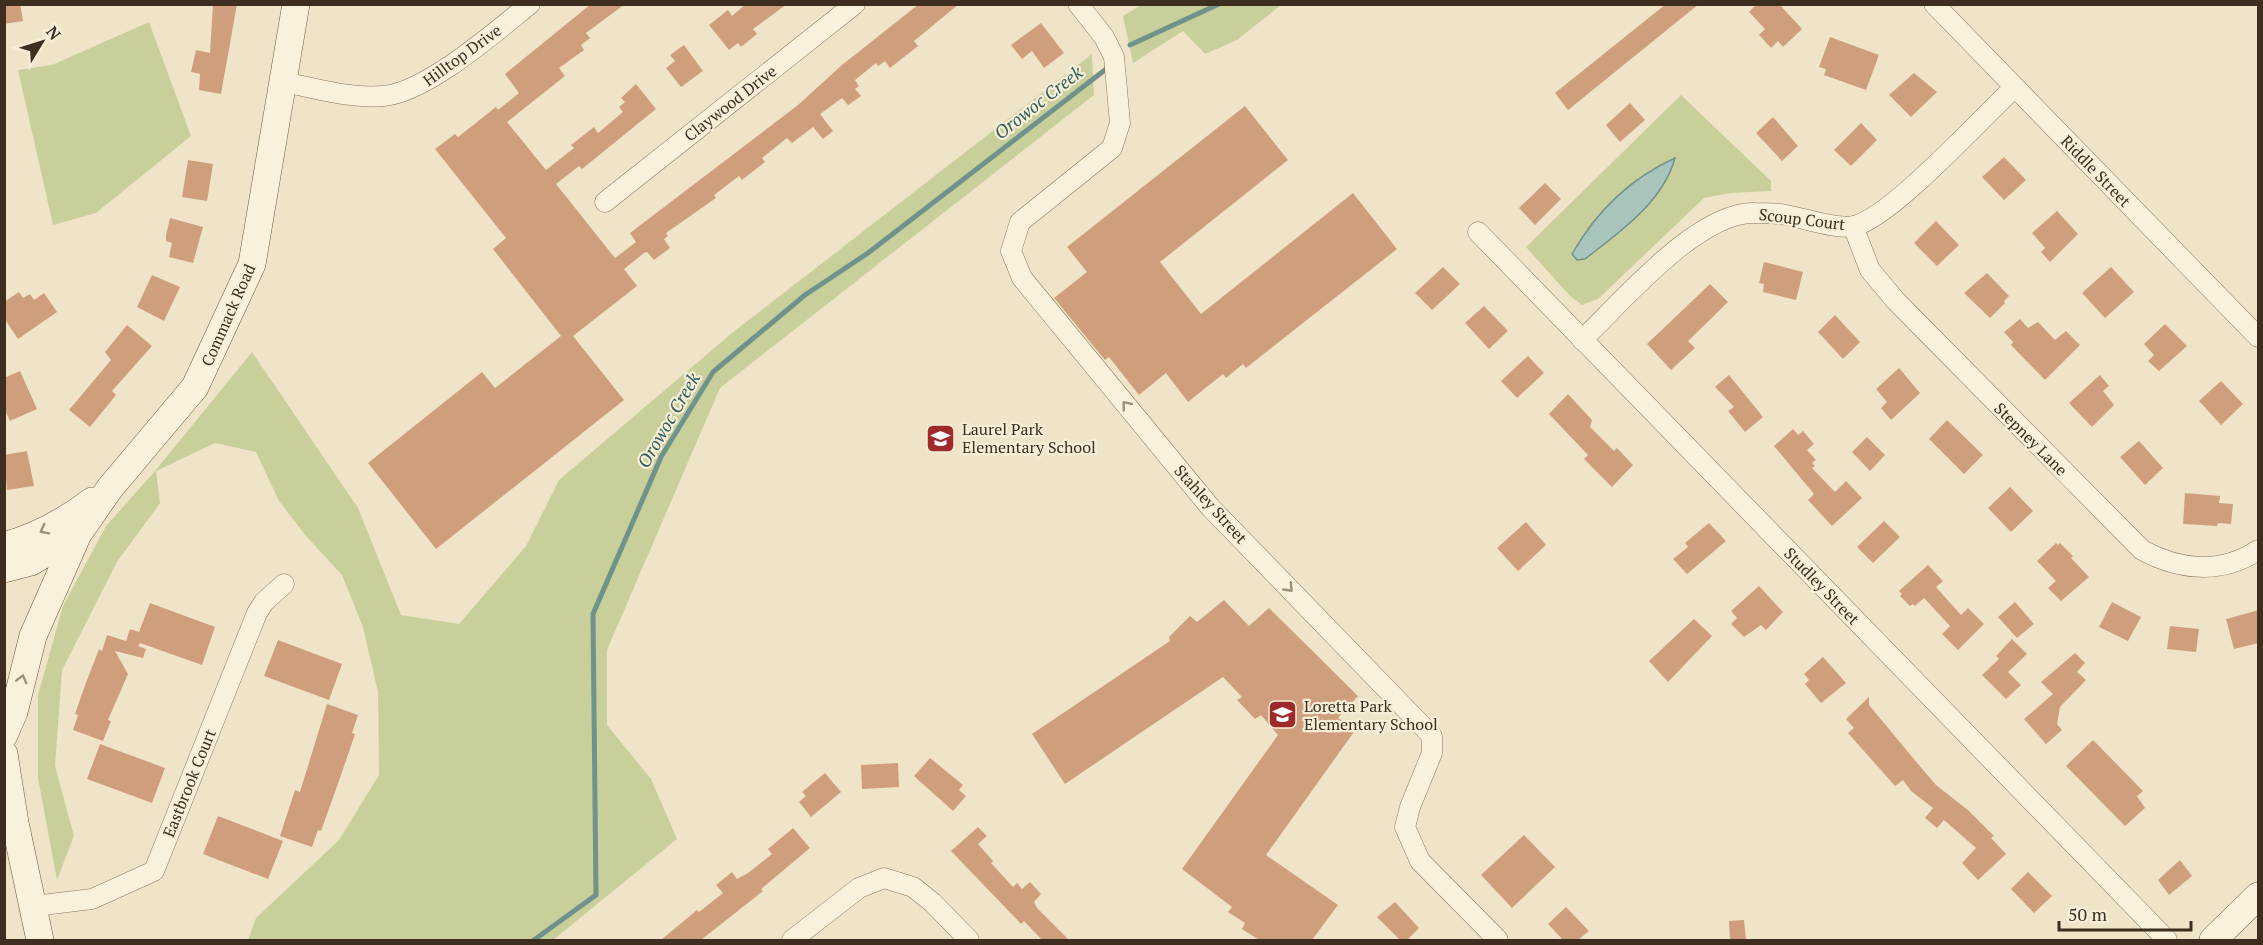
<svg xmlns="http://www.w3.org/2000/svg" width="2263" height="945" font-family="'PT Serif',serif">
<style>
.green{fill:#c9cf9b}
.water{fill:#a9c4bc;stroke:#6f938a;stroke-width:1.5}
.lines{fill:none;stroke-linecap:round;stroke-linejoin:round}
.stream{stroke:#6f938a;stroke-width:5}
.building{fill:#cf9f7d}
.street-casing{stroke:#8d765c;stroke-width:21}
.secondary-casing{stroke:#6f573f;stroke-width:28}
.street{stroke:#faf1dc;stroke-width:20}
.secondary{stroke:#faf1dc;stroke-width:27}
.oneway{stroke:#9c907e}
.labels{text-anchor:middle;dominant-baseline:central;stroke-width:4.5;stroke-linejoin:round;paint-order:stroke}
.street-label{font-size:16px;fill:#3d2e20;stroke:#f7eed8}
.poi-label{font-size:16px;fill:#3d2e20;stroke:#f7eed8;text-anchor:start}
.water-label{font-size:18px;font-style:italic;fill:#2f5d5a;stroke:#f7eed8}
</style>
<rect width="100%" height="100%" fill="#f0e4c8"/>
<path class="green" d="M1141,5V4L1281,5L1237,40L1205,54L1183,31L1133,63L1123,16Z
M149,22L191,136L96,213L53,225L18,70L52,65Z
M1092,54L1094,95L720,388L607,650V725L651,779L677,839L553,940H248L256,918L339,840L379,775L378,692L363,627L342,575L306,536L279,501L256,452L215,443L156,471L160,503L117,562L62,670L55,766L74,836L57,880L38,778V695L63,606L106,526L155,471L252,352L358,508L401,615L459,624L526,546L559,480L732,333Z
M1681,95L1771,181V191L1730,193L1704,198L1598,299L1582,305L1570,296L1526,247Z"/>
<path class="water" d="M1675,158C1663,202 1620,232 1585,259L1577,260L1572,254C1596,212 1631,178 1675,158Z"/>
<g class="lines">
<path class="stream" d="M1130,45L1219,4
M534,940L596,895L593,614L661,457L713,372L805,295L868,253L1110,66"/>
</g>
<path class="building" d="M4,4H20L23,21L4,24Z
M213,4H237L221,94L199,90L200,74L191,72L196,50L210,53Z
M591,4H625L586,33L590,38L581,45L584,50L559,68L565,76L507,122L546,170L574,148L571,145L594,127L598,133L623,112L619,107L625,102L621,98L636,84L656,109L582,169L579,166L556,184L615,258L636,242L630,233L798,105L842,65L919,4H959L914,41L918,46L890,68L885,61L878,66L876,63L855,80L859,86L855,89L861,96L848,105L842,98L820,114L833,131L823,139L813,127L792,143L787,138L762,158L765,162L742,180L739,176L714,195L716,198L666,233L668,236L664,239L670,248L654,260L647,252L644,253L624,269L637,286L573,336L624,400L436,549L368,463L482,372L495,388L561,336L493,249L506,238L435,149L455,134L458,137L496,107L498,110L519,93L505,74Z
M746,4H787L753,29L757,34L741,47L738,43L729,50L709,25L728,10L732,16Z
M1666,4H1699L1568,110L1555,93Z
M1757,4H1779L1802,29L1783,47L1778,41L1771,48L1759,35L1765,29L1749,12Z
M1041,23L1064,53L1044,68L1032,51L1022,59L1011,45Z
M1830,37L1879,55L1866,90L1824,75L1826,69L1819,67Z
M684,45L703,71L681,87L666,68L675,61L670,55Z
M1914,73L1937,92L1911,117L1889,95Z
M1630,103L1645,120L1620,142L1606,125Z
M1245,106L1288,160L1160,262L1201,314L1353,193L1397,249L1246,368L1243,364L1226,378L1223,374L1188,402L1166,373L1139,395L1109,357L1105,360L1054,298L1087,272L1067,247Z
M1773,117L1798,146L1782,161L1756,133Z
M1861,123L1877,140L1851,166L1834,150Z
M2004,157L2026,180L2004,200L1982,177Z
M188,160L213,164L207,201L182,197Z
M1545,183L1561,199L1535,225L1519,208Z
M2057,211L2078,234L2050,262L2041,252L2045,248L2032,233Z
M170,218L203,227L193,263L169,257L172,243L166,241V235Z
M1936,221L1959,245L1937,266L1914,243Z
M1764,262L1803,272L1796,300L1763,292L1764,284L1759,283Z
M1443,267L1460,284L1432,310L1415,293Z
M2111,267L2134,292L2105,318L2082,293Z
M1987,273L2009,296L2004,301L2005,303L1990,318L1964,293Z
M152,275L180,287L164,321L137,307Z
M1710,284L1728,302L1688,341L1695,348L1671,370L1647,344Z
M19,292L23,298L30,294L34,300L44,293L57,312L18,339L4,318V302Z
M1484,306L1508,331L1489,349L1465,323Z
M1835,315L1860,342L1843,359L1818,332Z
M2020,319L2028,328L2038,322L2055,340L2066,331L2080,345L2045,380L2011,345L2013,342L2004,332Z
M2165,324L2187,346L2159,371L2148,361L2154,355L2144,344Z
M127,325L152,346L112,391L116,395L90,427L69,410L111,360L105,352Z
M1528,356L1544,373L1517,398L1501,381Z
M1899,368L1920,393L1891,420L1881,408L1887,402L1876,389Z
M20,371L37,409L10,421L4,408V378Z
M1729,375L1763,417L1745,432L1728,411L1734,407L1715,387Z
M2100,375L2109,386L2103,391L2114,405L2092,427L2069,403Z
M2221,381L2243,404L2221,425L2199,401Z
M1568,394L1592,420L1590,427L1614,451L1617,448L1633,465L1612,487L1584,459L1588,455L1549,414Z
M1947,420L1983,455L1964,474L1929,439Z
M1793,429L1798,435L1803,431L1814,444L1807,450L1816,460L1812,463L1815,466L1812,468L1835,492L1846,481L1862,498L1832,526L1808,500L1814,494L1774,446Z
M1867,437L1885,455L1870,471L1852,452Z
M2139,441L2163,468L2145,485L2120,457Z
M27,451L34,486L7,490L4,455Z
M2010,487L2033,511L2011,532L1988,508Z
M2185,493L2220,496L2219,503L2233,504L2231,524L2218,523L2217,526L2183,524Z
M1884,521L1900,537L1873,563L1857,547Z
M1526,522L1546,545L1518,571L1497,548Z
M1709,523L1726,541L1687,574L1673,559L1688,547L1685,543Z
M2056,543L2058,545L2060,543L2073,556L2071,558L2089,577L2061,601L2048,588L2056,581L2037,561Z
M1928,565L1943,581L1936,587L1961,615L1968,608L1984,624L1958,650L1942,634L1950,626L1924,598L1915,606L1913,604L1910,606L1900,596L1902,594L1899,591Z
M1759,586L1783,612L1766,630L1761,625L1744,637L1731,624L1737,618L1731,611Z
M1224,600L1249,626L1269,608L1358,696L1338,718L1356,729L1266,855L1338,905L1312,940H1259L1242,929L1245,923L1228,912L1232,907L1182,869L1278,735L1261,715L1255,719L1237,700L1242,697L1223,677L1065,784L1032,734L1170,641L1169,637L1190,616L1197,622Z
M2015,602L2034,624L2017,638L1998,617Z
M2112,602L2141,617L2128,641L2099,627Z
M150,603L215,627L202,665L140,643L138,646L146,649L143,658L115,651L128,674L108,720L111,721L103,741L73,730L78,715L75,714L84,688L99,649L102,651L107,635L126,641L130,629L139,632Z
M2259,610V643L2234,649L2226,619Z
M1694,619L1712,636L1668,682L1649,661Z
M2170,626L2199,629L2196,652L2167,649Z
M2012,639L2027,654L2008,672L2021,685L2006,699L1982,675L1999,659L1996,656Z
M278,640L342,664L329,700L264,676Z
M2075,653L2085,663L2077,672L2086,680L2060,707L2057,724L2062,730L2046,744L2024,719L2053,694L2041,682Z
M1823,657L1846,683L1821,703L1805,684L1809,680L1804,674Z
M1869,697V705L1918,764L1936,785L1969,811L1994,836L1991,838L2006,854L1978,880L1962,863L1976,848L1944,820L1937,828L1925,818L1933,808L1911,791L1903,780L1895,786L1848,733L1854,728L1846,719Z
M327,704L358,715L352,733L355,734L340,778L321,831L318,830L312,847L280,836L295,790L300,792Z
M2093,740L2143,791L2137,796L2145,808L2125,826L2066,766Z
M100,744L165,768L152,803L87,779Z
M930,758L963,785L959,790L966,796L953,811L914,776Z
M898,763L899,787L862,789L861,765Z
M825,773L841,792L811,817L799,802L806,796L802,792Z
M218,816L283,841L268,879L203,854Z
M978,827L987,836L978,844L993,861L991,863L1013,887L1017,883L1022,889L1030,882L1041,894L1034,902L1037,908L1069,940H1042L1024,921L1021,924L951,851Z
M793,828L810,848L761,889L763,891L701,940H661L697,910L699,912L723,893L716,885L732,872L737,879L748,873L772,854L768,849Z
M1524,835L1555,867L1512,908L1481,875Z
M2180,860L2192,876L2169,895L2158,880Z
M2028,872L2052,896L2034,913L2011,889Z
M1395,902L1419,928L1407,940H1400L1377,917Z
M1566,907L1589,931L1578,940H1563L1548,924Z
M1744,920L1746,940H1730L1729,921Z"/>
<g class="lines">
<defs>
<path id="street" d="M1078,4L1104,37L1114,57L1120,123L1112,148L1020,222L1011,251L1022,278L1210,507L1432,736V753L1410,807L1405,827L1420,861L1498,940
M1934,4L2258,337
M283,82C315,88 349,99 383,96C426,93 495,32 530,4
M605,202L855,4
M1853,226L1870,270L1895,300L2142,550C2179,570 2221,575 2258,550
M1478,232L2167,940
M1582,340C1622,302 1698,211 1755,213C1765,213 1776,213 1786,215C1804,218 1837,230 1854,226C1892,217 1981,118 2015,87
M34,906L92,899L154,871L257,613L264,602L284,584
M792,940L859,888L884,878L913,887L933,903L969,940"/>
<path id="secondary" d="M4,546C36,537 66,521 92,501
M4,569L31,562L78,534L110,488L195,387L252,264L296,4
M4,735L14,712L33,636L78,534
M4,754L15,823L40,940
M2213,940L2258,896"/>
</defs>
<use href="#street" class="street-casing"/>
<use href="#secondary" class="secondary-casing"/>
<use href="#street" class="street"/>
<use href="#secondary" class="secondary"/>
</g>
<defs><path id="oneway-chevron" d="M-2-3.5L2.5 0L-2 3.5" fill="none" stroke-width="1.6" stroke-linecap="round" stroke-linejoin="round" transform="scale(1.5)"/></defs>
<g class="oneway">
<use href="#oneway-chevron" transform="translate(1126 405) rotate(-129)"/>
<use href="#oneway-chevron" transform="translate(44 530) rotate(153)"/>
<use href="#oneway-chevron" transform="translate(1289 588) rotate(46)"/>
<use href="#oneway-chevron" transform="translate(22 679) rotate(-76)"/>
</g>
<defs>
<symbol id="school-square" viewBox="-11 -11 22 22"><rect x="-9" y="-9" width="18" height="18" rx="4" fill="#9e2a2b" stroke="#f7eed8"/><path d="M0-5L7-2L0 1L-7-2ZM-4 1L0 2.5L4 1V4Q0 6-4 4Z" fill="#fff"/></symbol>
</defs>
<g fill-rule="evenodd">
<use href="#school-square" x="924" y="422" width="33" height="33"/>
<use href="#school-square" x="1266" y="698" width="33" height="33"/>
</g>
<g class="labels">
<g class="street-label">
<text transform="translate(462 55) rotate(-36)">Hilltop Drive</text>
<text transform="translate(730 103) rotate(-38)">Claywood Drive</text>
<text transform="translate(2096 171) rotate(46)">Riddle Street</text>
<text transform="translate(1802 219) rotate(7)">Scoup Court</text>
<text transform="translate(228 315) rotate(-66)">Commack Road</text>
<text transform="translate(2031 439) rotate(45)">Stepney Lane</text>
<text transform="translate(1211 504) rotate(48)">Stahley Street</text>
<text transform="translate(1822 586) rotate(46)">Studley Street</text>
<text transform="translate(189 783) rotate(-68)">Eastbrook Court</text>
</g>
<g class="poi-label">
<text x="962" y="429">Laurel Park<tspan x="962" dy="18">Elementary School</tspan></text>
<text x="1304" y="706">Loretta Park<tspan x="1304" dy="18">Elementary School</tspan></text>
</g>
<g class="water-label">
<text transform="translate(1038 102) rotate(-38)">Orowoc Creek</text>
<text transform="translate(668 420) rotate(-60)">Orowoc Creek</text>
</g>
</g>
<rect width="2263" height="945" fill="none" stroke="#3d2e20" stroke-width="12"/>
<g transform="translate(42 42) rotate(52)" stroke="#f7eed8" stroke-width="4.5" paint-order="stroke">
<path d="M0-4.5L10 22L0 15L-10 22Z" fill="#3d2e20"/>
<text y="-9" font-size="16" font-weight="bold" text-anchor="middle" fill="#3d2e20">N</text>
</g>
<path d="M2059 921v9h132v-9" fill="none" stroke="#3d2e20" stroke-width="3"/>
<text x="2068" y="921" font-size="18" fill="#3d2e20" stroke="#f7eed8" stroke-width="4.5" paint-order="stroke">50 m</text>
</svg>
